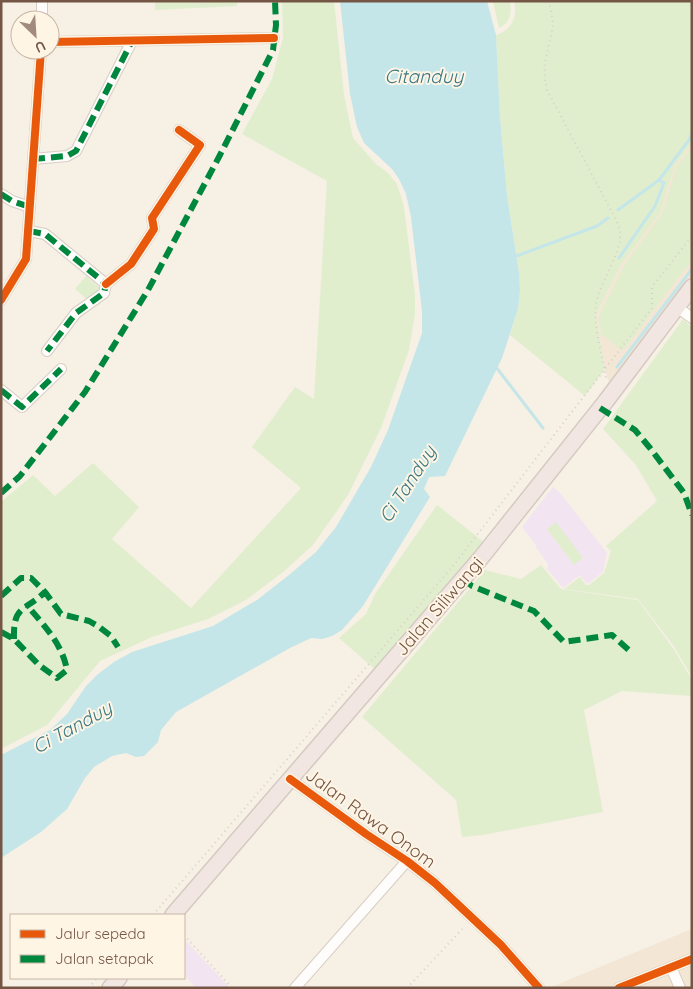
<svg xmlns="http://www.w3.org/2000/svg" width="693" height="989" font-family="Quicksand,sans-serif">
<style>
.residential{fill:#f3e6d4}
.education{fill:#f2e4f1}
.green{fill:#e1eece}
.water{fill:#c5e6e8}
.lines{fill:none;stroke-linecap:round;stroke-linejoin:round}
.stream{stroke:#c5e6e8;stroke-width:3}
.minor-casing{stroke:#d8cdc3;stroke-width:12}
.highway-casing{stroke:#d5cac2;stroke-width:18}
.path{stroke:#d9cfca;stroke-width:2;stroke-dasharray:1 4;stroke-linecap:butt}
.minor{stroke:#fefdfb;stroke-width:10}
.highway{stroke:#f1e6e1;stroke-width:15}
.quiet{stroke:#00873e;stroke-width:6;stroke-dasharray:12 6;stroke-linecap:butt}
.cycleway-casing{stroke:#fff5e5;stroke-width:11}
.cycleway{stroke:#e8590c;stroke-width:8}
.labels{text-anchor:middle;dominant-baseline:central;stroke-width:4;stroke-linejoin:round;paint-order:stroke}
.street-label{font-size:18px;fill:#755544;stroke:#fff5e5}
.water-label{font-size:19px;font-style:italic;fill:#397884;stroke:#fff5e5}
</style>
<rect width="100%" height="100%" fill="#f6f0e5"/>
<path class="residential" d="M692,143V279L610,386L605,369L596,315L621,265L660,213L675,165Z
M692,929V988H549Z"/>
<path class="education" d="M553,487L560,493L607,553L603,572L587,584L580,575L563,588L547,569L548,564L536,547V545L522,527Z
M184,939L230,988H196L184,974Z"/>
<path class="green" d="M155,1H237V6L155,10Z
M282,1H334L344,95L353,138L376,164L388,173L397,184L404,207L415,295V314L409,350L381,428L348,495L313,545L283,572L246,600L208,619L152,637L100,661L47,725L1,749V502L33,475L55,496L93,463L139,507L112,539L191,608L301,488L252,447L295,387L314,399L327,181L242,134L272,79L283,38Z
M493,1H510C512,13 510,23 499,28Z
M514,1H692V143L675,165L660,213L621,265L596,315L605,369L585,396L510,335L518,309L520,291L519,274L507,195L500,117L496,35C511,31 518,17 514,1Z
M692,147V260L623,351L601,334L599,316L624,266L662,214L677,166Z
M86,276L100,288L89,301L75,289Z
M683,319L692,328V677L673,645L638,599L564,589L580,577L586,585H589L604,573L611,551L606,546L657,501L636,465L603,429Z
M437,505L485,543L377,671L339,638L366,614L375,594Z
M556,522L583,558L574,565L547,529Z
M541,565L561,589L638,600L675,651L692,680V696L622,691L584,710L603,812L483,835L462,837L456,800L362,717L485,570L521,579Z"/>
<path class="water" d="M340,1H487L496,35L500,117L507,195L519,273L520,291L518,309L502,358L445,476L429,477L424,489L430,497L363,606L342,630L332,636L322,639L311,638L290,648L176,712L161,730L158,742L144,756L136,757L126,753L112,756L94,767L85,778L67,809L41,832L1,858V755L50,730L67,714L86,686L98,674L114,662L132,652L213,626L257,600L289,575L316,552L336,527L371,467L388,430L422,333V312L420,294L411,217L406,194L399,179L392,169L364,143L357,127L350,94Z"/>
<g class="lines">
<path class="stream" d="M618,210L659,180L689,140L692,134
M514,257L597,226L608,218
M619,258L655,206L664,183L659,180
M496,367L543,428
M617,367L692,269"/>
<defs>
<path id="minor" d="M42,20V1
M50,42L274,38
M33,159L67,156L76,151L132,41
M1,194L12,201L30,207
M29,231L45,234L106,284L104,293L76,313L47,351
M106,284L131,264L154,229L152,218L200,145L179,130
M1,300L26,259L41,50
M677,307L692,318
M1,390L22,407L61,369
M290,779L366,834L407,861L435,883L501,945L539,988
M671,967L680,988
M295,988L407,861
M619,988L692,959"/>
<path id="highway" d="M173,915L480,559L606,401L692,287
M110,988L119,978"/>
</defs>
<use href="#minor" class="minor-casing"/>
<use href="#highway" class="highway-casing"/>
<path class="path" d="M549,1C550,8 553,17 553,24C550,51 540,61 547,90L614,216C616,221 619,226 620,231C623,251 599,283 596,305C593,329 603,355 606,378
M153,915L453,566L652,308V287L692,236
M184,935L232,988
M89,988L97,978
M407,988L465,926"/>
<use href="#minor" class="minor"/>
<use href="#highway" class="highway"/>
<path class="quiet" d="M33,159L67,156L76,151L132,41
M1,194L12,201L30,207
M29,231L45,234L106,284L104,293L76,313L47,351
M1,390L22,407L61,369
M600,408L635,430L650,448L684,493L692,515
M1,493L20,476L85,392L148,290L220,155L273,50L276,25L275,1
M463,579L472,586L534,611L564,642L612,635L632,653
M1,596L21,578H31L45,592L61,614L89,621L98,626L111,636L118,647
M1,632L14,639L39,665L57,678L67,670C62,643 44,626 27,605
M14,639C13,605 24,612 45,592"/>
<defs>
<path id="cycleway" d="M50,42L274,38
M106,284L131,264L154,229L152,218L200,145L179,130
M1,300L26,259L41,50
M290,779L366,834L407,861L435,883L501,945L539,988
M619,988L692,959"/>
</defs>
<use href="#cycleway" class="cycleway-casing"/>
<use href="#cycleway" class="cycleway"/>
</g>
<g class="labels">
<g class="street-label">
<text transform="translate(439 606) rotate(-49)">Jalan Siliwangi</text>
<text transform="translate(371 818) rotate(36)">Jalan Rawa Onom</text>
</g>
<g class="water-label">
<text x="424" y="76">Citanduy</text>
<text transform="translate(407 484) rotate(-57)">Ci Tanduy</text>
<text transform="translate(72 727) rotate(-29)">Ci Tanduy</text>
</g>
</g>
<rect width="693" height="989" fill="none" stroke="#755544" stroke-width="5"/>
<rect x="10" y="914" width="175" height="65" fill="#fff5e5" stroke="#c8b5a5"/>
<rect x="20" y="930" width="25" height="8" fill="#e8590c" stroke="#c8b5a5"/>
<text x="55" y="939" font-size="15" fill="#755544">Jalur sepeda</text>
<rect x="20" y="955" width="25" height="8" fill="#00873e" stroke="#c8b5a5"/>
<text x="55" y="964" font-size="15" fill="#755544">Jalan setapak</text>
<g transform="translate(35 35) rotate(155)"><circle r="24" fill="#fff5e5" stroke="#c8b5a5"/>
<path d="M0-4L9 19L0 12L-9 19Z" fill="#a28b7c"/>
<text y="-8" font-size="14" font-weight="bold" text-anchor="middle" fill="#755544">U</text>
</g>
</svg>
